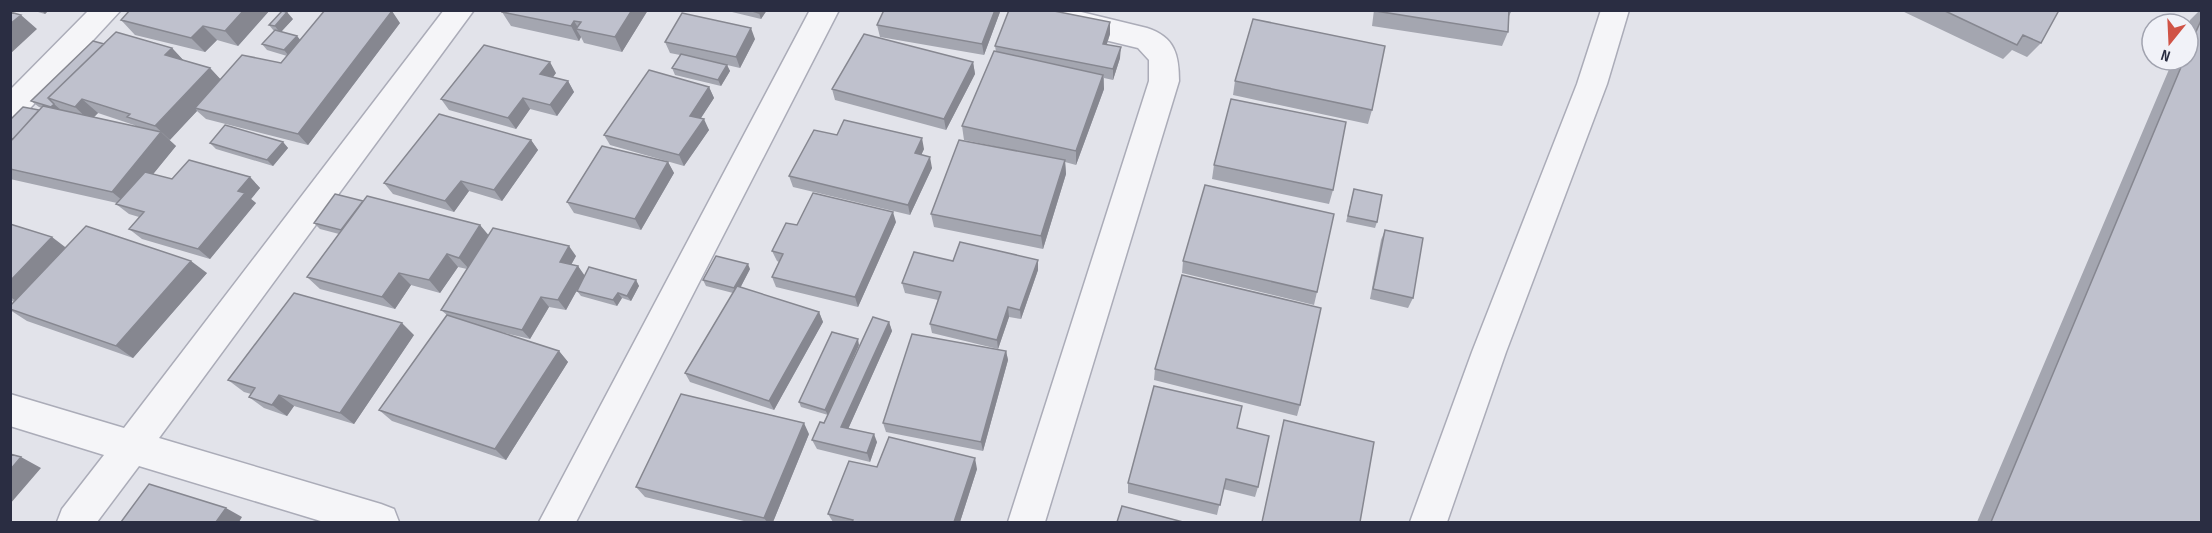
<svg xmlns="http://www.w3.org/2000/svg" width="2212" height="533" font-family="'Sofia Sans Condensed',sans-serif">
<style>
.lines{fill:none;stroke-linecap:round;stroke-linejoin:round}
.minor-casing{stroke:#abacb8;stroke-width:3}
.minor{fill:#f5f5f8;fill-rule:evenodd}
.wall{fill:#a4a6b0;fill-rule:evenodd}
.shaded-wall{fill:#868790}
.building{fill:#bfc1cd;stroke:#868790;stroke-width:1.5}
</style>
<rect width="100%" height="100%" fill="#e2e3ea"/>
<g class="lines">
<defs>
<path id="minor" d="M89,10H121L21,118L10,122V90Z
M444,10H474L159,438L381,504L394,509L399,522H324L139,466L97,522H57L62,509L104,455L10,426V394L124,428Z
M810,10H839L576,522H539Z
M1012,10H1073L1147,28C1175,37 1179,55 1179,81L1045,522H1008L1149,81V60L1138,48L1026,21L1016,17Z
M1601,10H1629L1607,84L1506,352L1447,522H1410L1472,352L1577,84Z"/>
</defs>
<use href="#minor" class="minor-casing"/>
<use href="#minor" class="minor"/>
</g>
<path class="wall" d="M31,10H49L45,14Z
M130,10H270L238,46L217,40L205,52L135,35L121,20Z
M648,10L622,52L584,43L581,37L579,41L511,26L502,12Z
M731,10H767L761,19L732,12Z
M1374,10H1512L1509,16L1508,32L1502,46L1372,26Z
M1900,10H2055L2041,43L2027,57L2012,50L2003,59Z
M2200,10H2202V522H1977L2173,60H2188V24L2190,20Z
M1000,12L984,55L880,37L877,25Z
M293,19L281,32L297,36L300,40L400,23L308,145L206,119L197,111L169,140L176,146L153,174L172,179L250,177L260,188L251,199L256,203L210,259L142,239L129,229L139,217L129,214L116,204L117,203L10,179V120L39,110L42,108L39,107L31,101L104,44L172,48L183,60L210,68L220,79L281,63L287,56L267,50L262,44L274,31L269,25ZM98,113L134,125L137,127L94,117Z
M1110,22V34L1107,44L1120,58L1113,80L1104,78V89L1076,165L1065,162L1066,174L1043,249L934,227L931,214L1003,148L964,140L962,126L996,52L995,46Z
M755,39L740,68L727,65L730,71L721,86L675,75L672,68L680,55L670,53L665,42Z
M973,62L975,74L946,130L835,100L832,89Z
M556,73L553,77L568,81L574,92L557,116L530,109L516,129L449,110L441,99Z
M1235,81L1372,110L1368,124L1233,95Z
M709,87L714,98L701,118L709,130L684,166L610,145L604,135Z
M837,135L924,149L921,155L932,168L910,215L793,187L789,176Z
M531,140L538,150L502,201L469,191L454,212L393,194L384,183Z
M283,142L288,148L273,166L216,149L210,143Z
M668,162L674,173L641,230L574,213L567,202Z
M1214,165L1333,190L1329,204L1212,179Z
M1354,189L1377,222L1375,228L1346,222Z
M363,201L480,225L488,236L576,256L571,265L578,266L584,276L636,280L639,286L631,301L622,298L617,306L581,296L577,291L580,284L566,310L549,307L530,339L496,331L559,351L568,362L506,460L392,421L379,410L447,315L441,310L467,269L458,267L440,293L411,285L395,309L320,289L307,277L339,234L320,229L314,223Z
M896,222L858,307L776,287L772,277L779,262L777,261L772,251Z
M10,224L66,248L207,273L133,358L27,321L10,310V306L14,302L10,300Z
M1385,230L1413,298L1408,308L1370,299L1381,240Z
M1038,260V270L1021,319L1009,317L998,349L932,333L930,324L938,300L905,293L902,283L953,261Z
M1183,261L1317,292L1314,305L1182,273Z
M750,269L740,288L819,312L823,322L774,410L690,382L685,373L733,293L706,286L703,280Z
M889,322L892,331L848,429L877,442L870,462L817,449L812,440Z
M414,335L354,424L294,406L287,416L264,408L249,397L251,394L244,392L228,380Z
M859,345L828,415L801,407L799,402Z
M1006,351L1008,360L983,451L886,432L883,423Z
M1155,369L1300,405L1297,416L1154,380Z
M1284,420L1360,522H1262Z
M1237,428L1258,487L1255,497L1223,489L1217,515L1128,493V483Z
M809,434L773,522H748L645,497L636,487Z
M877,467L977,469L960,522H833L828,514Z"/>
<path class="shaded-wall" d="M41,10H49L45,14Z
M244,10H270L238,46L225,31Z
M632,10H648L622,52L615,37Z
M760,10H767L761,19L759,13Z
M995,10H1000V12L984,55L982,44Z
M392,11L400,23L308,145L298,134Z
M287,12L293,19L280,33L275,26Z
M21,15L37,29L10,54V24Z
M574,21L579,29H576L581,37L579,41L571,26Z
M1110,22V34L1103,55V44Z
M203,26L217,40L205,52L191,38Z
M751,28L755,39L740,68L736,57Z
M297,36L302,42L289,56L284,50Z
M1121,47L1120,58L1113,80V69Z
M172,48L186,63L165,55Z
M550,62L556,73L547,85L540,74Z
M973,62L975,74L946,130L944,119Z
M727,65L730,71L721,86L718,80Z
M210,68L224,83L195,108L197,111L170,140L155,126Z
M1103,75L1104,89L1076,165V151Z
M568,81L574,92L557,116L550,105Z
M709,87L714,98L695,127L690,116Z
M523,98L530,109L516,129L508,118Z
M82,99L98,113L90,121L75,107Z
M54,104L61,110L58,113L51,107Z
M704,119L709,130L684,166L679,155Z
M161,132L176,146L128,205L112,192Z
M922,138L924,149L917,164L915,153Z
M531,140L538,150L502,201L494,190Z
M283,142L288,148L273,166L267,160Z
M930,157L932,168L910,215L908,205Z
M1065,160L1066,174L1043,249L1041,236Z
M668,162L674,173L641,230L635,219Z
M250,177L260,188L251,199L256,203L210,259L198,249L238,191Z
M461,181L469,191L454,212L445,201Z
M893,212L896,222L858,307L855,297Z
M480,225L491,238L470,270L459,258Z
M52,237L69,250L20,303L10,297V281Z
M569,246L576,256L567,272L560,262Z
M447,254L458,267L440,293L429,280Z
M1038,260V270L1021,319L1020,310Z
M191,261L207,273L133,358L116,346Z
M748,264L750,269L737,294L734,288Z
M578,266L585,276L566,310L558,300Z
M399,273L411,285L395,309L382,297Z
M636,280L639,286L631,301L627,296Z
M618,293L622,298L617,306L613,300Z
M541,297L549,307L530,339L522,330Z
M1008,307L1009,317L998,349L997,340Z
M819,312L823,322L774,410L769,401Z
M889,322L892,331L845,436L841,427Z
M402,323L414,335L354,424L340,413Z
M858,339L859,345L828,415L825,410Z
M559,351L568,362L506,460L495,449Z
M1006,351L1008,360L983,451L981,442Z
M279,395L294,406L287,416L272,405Z
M804,423L809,434L773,522H767L764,518Z
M874,434L877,442L870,462L867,453Z
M21,457L41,468L10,504V470Z
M975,458L977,469L960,522H954Z
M226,508L242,517L239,522H216Z"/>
<path class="building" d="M130,10H244L225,31L203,26L191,38L121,20Z
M325,10L392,11L298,134L195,108L242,55L281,63Z
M503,10H632L615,37L576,29L581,22L574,21L571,26L502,12Z
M749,10H760L759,13Z
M884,10H995L982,44L877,25Z
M1009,10H1049L1110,22L1103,44L1121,47L1113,69L995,46Z
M1376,10H1509L1508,32L1376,11Z
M1943,10H2055L2058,12L2041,43L2023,35L2017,45Z
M282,11L287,12L275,26L269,25Z
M10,12L21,15L10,24Z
M682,13L751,28L736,57L665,42Z
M2202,18V522H1991L2184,60H2188V50Z
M1253,19L1385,46L1372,110L1235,81Z
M275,30L297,36L284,50L262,44Z
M116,32L172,48L165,55L210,68L155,126L127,117L130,114L82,99L75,107L48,98Z
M864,34L973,62L944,119L832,89Z
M93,41L104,44L48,98L54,104L51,107L31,101Z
M484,45L550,62L540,74L568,81L550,105L523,98L508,118L441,99Z
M994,51L1103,75L1076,151L962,126Z
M681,54L727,65L718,80L672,68Z
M649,70L709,87L690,116L704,119L679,155L604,135Z
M1231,99L1346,122L1333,190L1214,165Z
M43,106L161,132L112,192L10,169V142Z
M23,107L39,110L13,139L10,138V120Z
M439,114L531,140L494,190L461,181L445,201L384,183Z
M844,120L922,138L915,153L930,157L908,205L789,176L814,130L837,135Z
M225,125L283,142L267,160L210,143Z
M959,140L1065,160L1041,236L931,214Z
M602,146L668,162L635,219L567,202Z
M189,160L250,177L238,191L245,193L198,249L129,229L144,212L116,204L145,172L172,179Z
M1205,185L1334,214L1317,292L1183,261Z
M1354,189L1382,195L1377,222L1348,216Z
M813,193L893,212L855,297L772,277L783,254L772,251L786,223L797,225Z
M335,194L363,201L341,230L314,223Z
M367,196L480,225L459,258L447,254L429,280L399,273L382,297L307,277Z
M10,224L52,237L10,281Z
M86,226L191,261L116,346L10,309V306Z
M493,228L569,246L560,262L578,266L558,300L541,297L522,330L441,310Z
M1385,230L1423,238L1413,298L1373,289Z
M960,242L1038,260L1020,310L1008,307L997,340L930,324L941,292L902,283L914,252L953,261Z
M716,256L748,264L734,288L703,280Z
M589,267L636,280L627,296L618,293L613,300L577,291Z
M1182,275L1321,308L1300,405L1155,369Z
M737,286L819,312L769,401L685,373Z
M294,293L402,323L340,413L279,395L272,405L249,397L255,388L228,380Z
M447,315L559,351L495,449L379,410Z
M873,317L889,322L841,427L874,434L867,453L812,440L820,422L824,423Z
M832,332L858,339L825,410L799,402Z
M912,334L1006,351L981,442L883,423Z
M1154,386L1242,406L1237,428L1269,436L1258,487L1226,479L1220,505L1128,483Z
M681,394L804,423L764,518L636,487Z
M1284,420L1374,442L1360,522H1262Z
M889,437L975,458L954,522H852L853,520L828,514L849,461L877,467Z
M10,454L21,457L10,470Z
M149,484L226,508L216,522H121Z
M1122,506L1183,522H1117Z"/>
<rect width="2212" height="533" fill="none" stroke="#2a2d42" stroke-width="24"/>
<g transform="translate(2170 42) rotate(198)"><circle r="28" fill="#f1f2f8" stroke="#a1a3af" stroke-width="1.5"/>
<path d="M0-4.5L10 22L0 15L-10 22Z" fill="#d05346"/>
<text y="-9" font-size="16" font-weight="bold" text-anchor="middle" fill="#2a2d42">N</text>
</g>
</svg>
